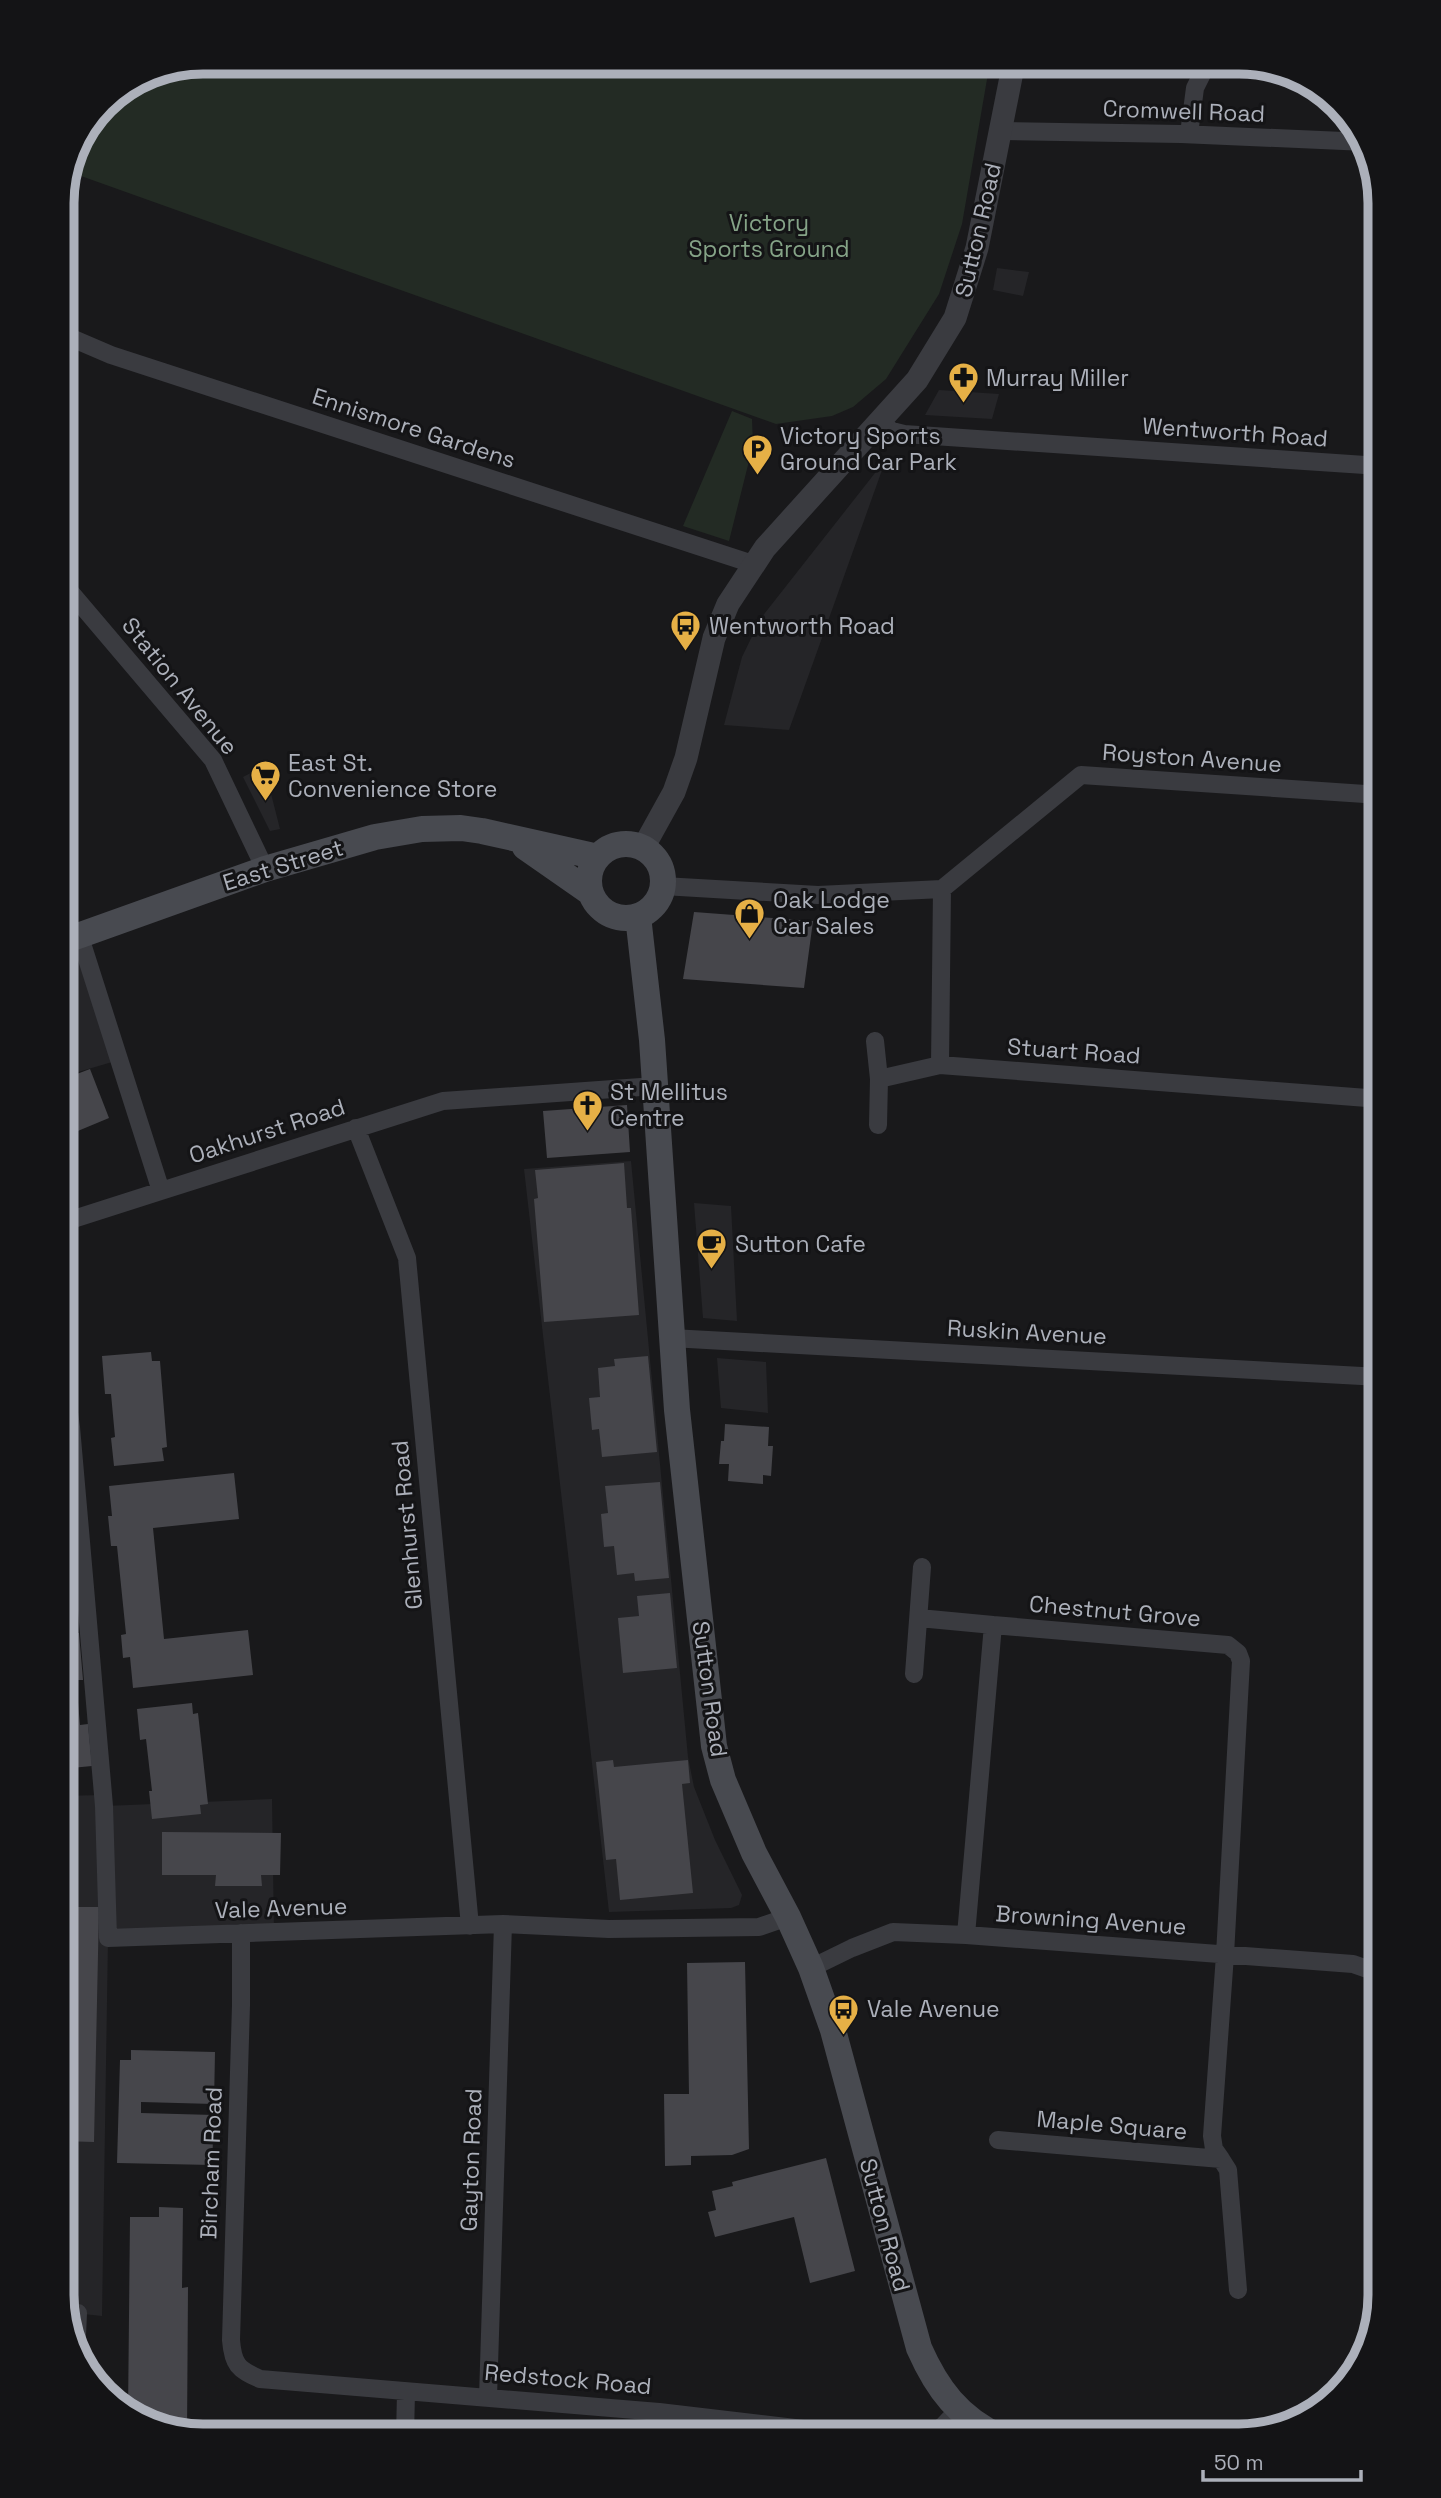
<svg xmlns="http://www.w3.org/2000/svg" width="1441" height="2498" font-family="'Space Grotesk',sans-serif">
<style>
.built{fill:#252528}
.green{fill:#232b24}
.building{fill:#46464b}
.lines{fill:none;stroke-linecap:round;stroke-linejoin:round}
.minor{stroke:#3a3b40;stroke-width:18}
.tertiary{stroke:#3a3b40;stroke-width:23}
.secondary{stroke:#484a50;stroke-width:26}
.labels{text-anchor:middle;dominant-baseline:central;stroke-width:6;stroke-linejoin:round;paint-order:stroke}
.street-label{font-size:23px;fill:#acb0ba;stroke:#141416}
.park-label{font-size:23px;fill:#85a387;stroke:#141416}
.poi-label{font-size:23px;fill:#acb0ba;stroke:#141416;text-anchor:start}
.rim{fill:none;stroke:#acb0ba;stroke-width:9}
</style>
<rect width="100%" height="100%" fill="#19191b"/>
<path class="built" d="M997,268L1029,272L1023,296L993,290Z
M939,390L999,394L992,419L925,415Z
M886,459L789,730L724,725L742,657L761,618Z
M264,766L280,829L270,831L243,777Z
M79,934L119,1060L61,1077V942Z
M631,1161L688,1757L694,1787L715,1840L742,1895L739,1905L731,1908L609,1912L524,1169Z
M694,1203L731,1206L737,1321L703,1318Z
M717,1358L766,1362L768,1413L721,1408Z
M102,1795L105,1806L272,1799L274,1933L108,1939L102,2316L65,2312L61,2295V1796Z"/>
<path class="green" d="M203,61L990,62L962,224L939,294L886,379L853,407L832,416L776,424L67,171L72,148L103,102L149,72Z
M732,411L752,419L753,445L729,541L683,526Z"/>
<path class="building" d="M694,912L813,921L804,988L683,979Z
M90,1069L109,1118L61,1138V1080Z
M627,1105L630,1152L547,1158L543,1111Z
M624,1163L627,1208H631L639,1315L544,1322L534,1199L538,1198L535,1170Z
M151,1352L152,1361H160L167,1447L162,1448L164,1461L114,1466L111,1438L115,1437L111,1394H105L102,1356Z
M648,1356L657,1452L602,1457L599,1429L592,1430L589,1398L600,1397L598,1368L615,1366L614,1359Z
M725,1424L769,1427L768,1446H773L771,1476L763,1475V1484L728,1481L729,1464H719L721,1441H724Z
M234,1473L239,1519L153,1528L164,1639L248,1630L253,1675L133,1688L130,1657L123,1658L121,1635L126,1634L117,1546H111L108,1516H112L109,1486Z
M660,1482L669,1578L635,1581L634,1573L617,1575L614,1546L604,1547L601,1514L608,1513L605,1486Z
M66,1535L70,1576L61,1577V1536Z
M670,1593L677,1668L623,1673L618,1618L639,1616L637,1596Z
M70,1613L72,1633H79L83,1680H76L80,1725L88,1724L92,1766L61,1769V1614Z
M192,1703L193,1714L198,1713L208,1804L200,1805L201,1814L152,1819L149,1791H152L146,1739L140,1740L137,1709Z
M613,1760L614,1767L688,1760L690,1783L682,1784L693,1893L620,1900L616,1859L606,1860L596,1762Z
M162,1832L281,1833L280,1875H261L262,1886H215L216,1875H162Z
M61,1907H99L94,2142L61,2141Z
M745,1962L749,2149L732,2155L691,2156V2165L665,2166L664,2094H689L687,1963Z
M131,2050L215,2052L214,2104L141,2102V2113L214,2115L212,2165L117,2163L120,2060H131Z
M826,2158L855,2271L810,2283L794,2217L715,2237L708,2212L716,2210L712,2191L733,2186L732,2182Z
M159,2207L183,2208L182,2288L188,2287L187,2434L128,2414L130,2217H159Z"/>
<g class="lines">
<path class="minor" d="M1000,131L1181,134L1366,142
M1189,134L1195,88L1208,62
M62,334L111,355L753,564
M880,423L892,431L904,434L1380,466
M61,581L213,760L265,869
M663,886L818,895L942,889L1081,775L1380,795
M942,889L940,1065L1380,1099
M79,934L161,1191L443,1101L655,1086
M875,1041L879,1079L878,1125
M879,1079L940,1065
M356,1128L407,1258L470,1926
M61,1223L161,1191
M671,1338L1380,1377
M61,1357L71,1427L104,1806L108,1938L503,1924L609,1929L759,1927L788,1917
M919,1618L993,1625
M914,1674L922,1567
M241,1933V2005L231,2340C233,2365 238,2369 260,2379L659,2412L871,2437
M966,1935L993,1625L1228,1645L1238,1653L1241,1661L1225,1955L1212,2136L1214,2149L1221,2159L998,2140
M811,1968L852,1948L893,1932L966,1935L1353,1964L1373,1971L1380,1965
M1221,2159L1228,2170L1238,2290
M76,2358L78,2313
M488,2397L503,1924
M405,2437L406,2392
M659,2437V2412
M925,2437L943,2426L959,2409"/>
<path class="tertiary" d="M643,848L674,792L686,758L714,638L728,604L765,548L917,380L955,318L977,248L1014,62"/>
<path class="secondary" d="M589 881a37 37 0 1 1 74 0a37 37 0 1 1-74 0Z
M525,847L591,893
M638,916L652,1040L677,1410L714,1746L723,1780L754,1853L788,1917L811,1968L833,2030L919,2348C937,2389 959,2418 1000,2437
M61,942L265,869L375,837L422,829L461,828L482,831L598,857"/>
</g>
<defs>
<symbol id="pharmacy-pin" viewBox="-11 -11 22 30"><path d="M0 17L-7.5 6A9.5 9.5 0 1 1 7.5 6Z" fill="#e6b046" stroke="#141416"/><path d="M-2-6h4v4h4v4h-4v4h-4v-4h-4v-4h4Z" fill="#111"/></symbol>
<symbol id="parking-pin" viewBox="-11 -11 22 30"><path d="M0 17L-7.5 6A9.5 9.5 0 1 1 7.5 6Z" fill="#e6b046" stroke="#141416"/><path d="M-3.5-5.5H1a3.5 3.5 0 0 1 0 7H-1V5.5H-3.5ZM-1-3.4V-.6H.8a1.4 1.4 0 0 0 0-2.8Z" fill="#111"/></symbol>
<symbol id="bus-pin" viewBox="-11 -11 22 30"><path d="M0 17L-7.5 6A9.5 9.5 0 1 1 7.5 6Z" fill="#e6b046" stroke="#141416"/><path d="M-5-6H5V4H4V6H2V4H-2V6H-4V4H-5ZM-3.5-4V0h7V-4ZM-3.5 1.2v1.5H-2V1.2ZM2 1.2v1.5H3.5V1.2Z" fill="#111"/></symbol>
<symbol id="supermarket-pin" viewBox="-11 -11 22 30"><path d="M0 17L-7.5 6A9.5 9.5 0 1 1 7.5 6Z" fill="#e6b046" stroke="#141416"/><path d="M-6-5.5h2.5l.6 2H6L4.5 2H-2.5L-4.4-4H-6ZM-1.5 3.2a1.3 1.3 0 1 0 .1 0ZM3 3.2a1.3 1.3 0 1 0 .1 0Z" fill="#111"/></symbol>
<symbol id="shop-pin" viewBox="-11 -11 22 30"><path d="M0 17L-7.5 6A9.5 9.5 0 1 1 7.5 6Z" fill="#e6b046" stroke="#141416"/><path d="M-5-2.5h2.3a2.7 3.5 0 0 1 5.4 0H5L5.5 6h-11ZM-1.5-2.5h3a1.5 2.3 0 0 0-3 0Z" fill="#111"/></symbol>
<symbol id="church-pin" viewBox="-11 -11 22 30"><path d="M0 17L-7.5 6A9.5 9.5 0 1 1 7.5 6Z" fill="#e6b046" stroke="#141416"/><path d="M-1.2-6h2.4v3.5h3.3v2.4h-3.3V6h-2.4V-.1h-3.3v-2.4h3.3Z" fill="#111"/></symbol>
<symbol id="cafe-pin" viewBox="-11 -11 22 30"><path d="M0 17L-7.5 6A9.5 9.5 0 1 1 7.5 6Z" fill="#e6b046" stroke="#141416"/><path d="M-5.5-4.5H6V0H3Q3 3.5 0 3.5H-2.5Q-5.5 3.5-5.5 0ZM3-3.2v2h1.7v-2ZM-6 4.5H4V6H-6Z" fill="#111"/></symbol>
</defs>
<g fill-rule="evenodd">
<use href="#pharmacy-pin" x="946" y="360" width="35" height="47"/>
<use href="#parking-pin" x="740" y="432" width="35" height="47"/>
<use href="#bus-pin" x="668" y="608" width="35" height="47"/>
<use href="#supermarket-pin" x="248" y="758" width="35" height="47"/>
<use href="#shop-pin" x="732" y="896" width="35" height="47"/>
<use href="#church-pin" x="570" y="1088" width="35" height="47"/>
<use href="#cafe-pin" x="694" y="1226" width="35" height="47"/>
<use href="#bus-pin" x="826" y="1992" width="35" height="47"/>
</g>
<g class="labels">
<g class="street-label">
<text transform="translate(1184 111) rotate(2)">Cromwell Road</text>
<text transform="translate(978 230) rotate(-77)">Sutton Road</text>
<text transform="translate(414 428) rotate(18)">Ennismore Gardens</text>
<text transform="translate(1235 432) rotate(4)">Wentworth Road</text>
<text transform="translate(180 686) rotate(51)">Station Avenue</text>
<text transform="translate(1192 758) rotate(4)">Royston Avenue</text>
<text transform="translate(283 865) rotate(-17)">East Street</text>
<text transform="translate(1074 1051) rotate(4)">Stuart Road</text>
<text transform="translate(267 1131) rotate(-18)">Oakhurst Road</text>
<text transform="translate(1027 1332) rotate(3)">Ruskin Avenue</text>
<text transform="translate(407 1525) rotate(-95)">Glenhurst Road</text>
<text transform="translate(1115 1611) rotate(5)">Chestnut Grove</text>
<text transform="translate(710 1689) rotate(82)">Sutton Road</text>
<text transform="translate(281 1908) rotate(-2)">Vale Avenue</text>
<text transform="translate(1091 1920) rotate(4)">Browning Avenue</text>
<text transform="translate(1112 2125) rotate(5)">Maple Square</text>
<text transform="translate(471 2160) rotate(-88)">Gayton Road</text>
<text transform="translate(211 2163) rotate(-88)">Bircham Road</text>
<text transform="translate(885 2225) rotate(75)">Sutton Road</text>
<text transform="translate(568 2379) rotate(5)">Redstock Road</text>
</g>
<g class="park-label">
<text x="769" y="223">Victory<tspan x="769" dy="26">Sports Ground</tspan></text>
</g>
<g class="poi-label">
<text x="986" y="378">Murray Miller</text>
<text x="780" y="436">Victory Sports<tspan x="780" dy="26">Ground Car Park</tspan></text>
<text x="709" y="626">Wentworth Road</text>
<text x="288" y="763">East St.<tspan x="288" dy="26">Convenience Store</tspan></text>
<text x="773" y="900">Oak Lodge<tspan x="773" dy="26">Car Sales</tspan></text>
<text x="610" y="1092">St Mellitus<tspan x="610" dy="26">Centre</tspan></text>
<text x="735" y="1244">Sutton Cafe</text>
<text x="867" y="2009">Vale Avenue</text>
</g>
</g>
<path d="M0 0H1441V2498H0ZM203 74H1239A129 129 0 0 1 1368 203V2295A129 129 0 0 1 1239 2424H203A129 129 0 0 1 74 2295V203A129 129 0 0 1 203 74Z" fill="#141416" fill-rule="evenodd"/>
<path class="rim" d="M203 74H1239A129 129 0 0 1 1368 203V2295A129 129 0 0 1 1239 2424H203A129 129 0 0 1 74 2295V203A129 129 0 0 1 203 74Z"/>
<path d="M1203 2470v10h158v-10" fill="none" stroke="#acb0ba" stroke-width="3.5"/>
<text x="1214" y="2470" font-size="21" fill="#acb0ba" stroke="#141416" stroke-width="5" paint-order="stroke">50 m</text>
</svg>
